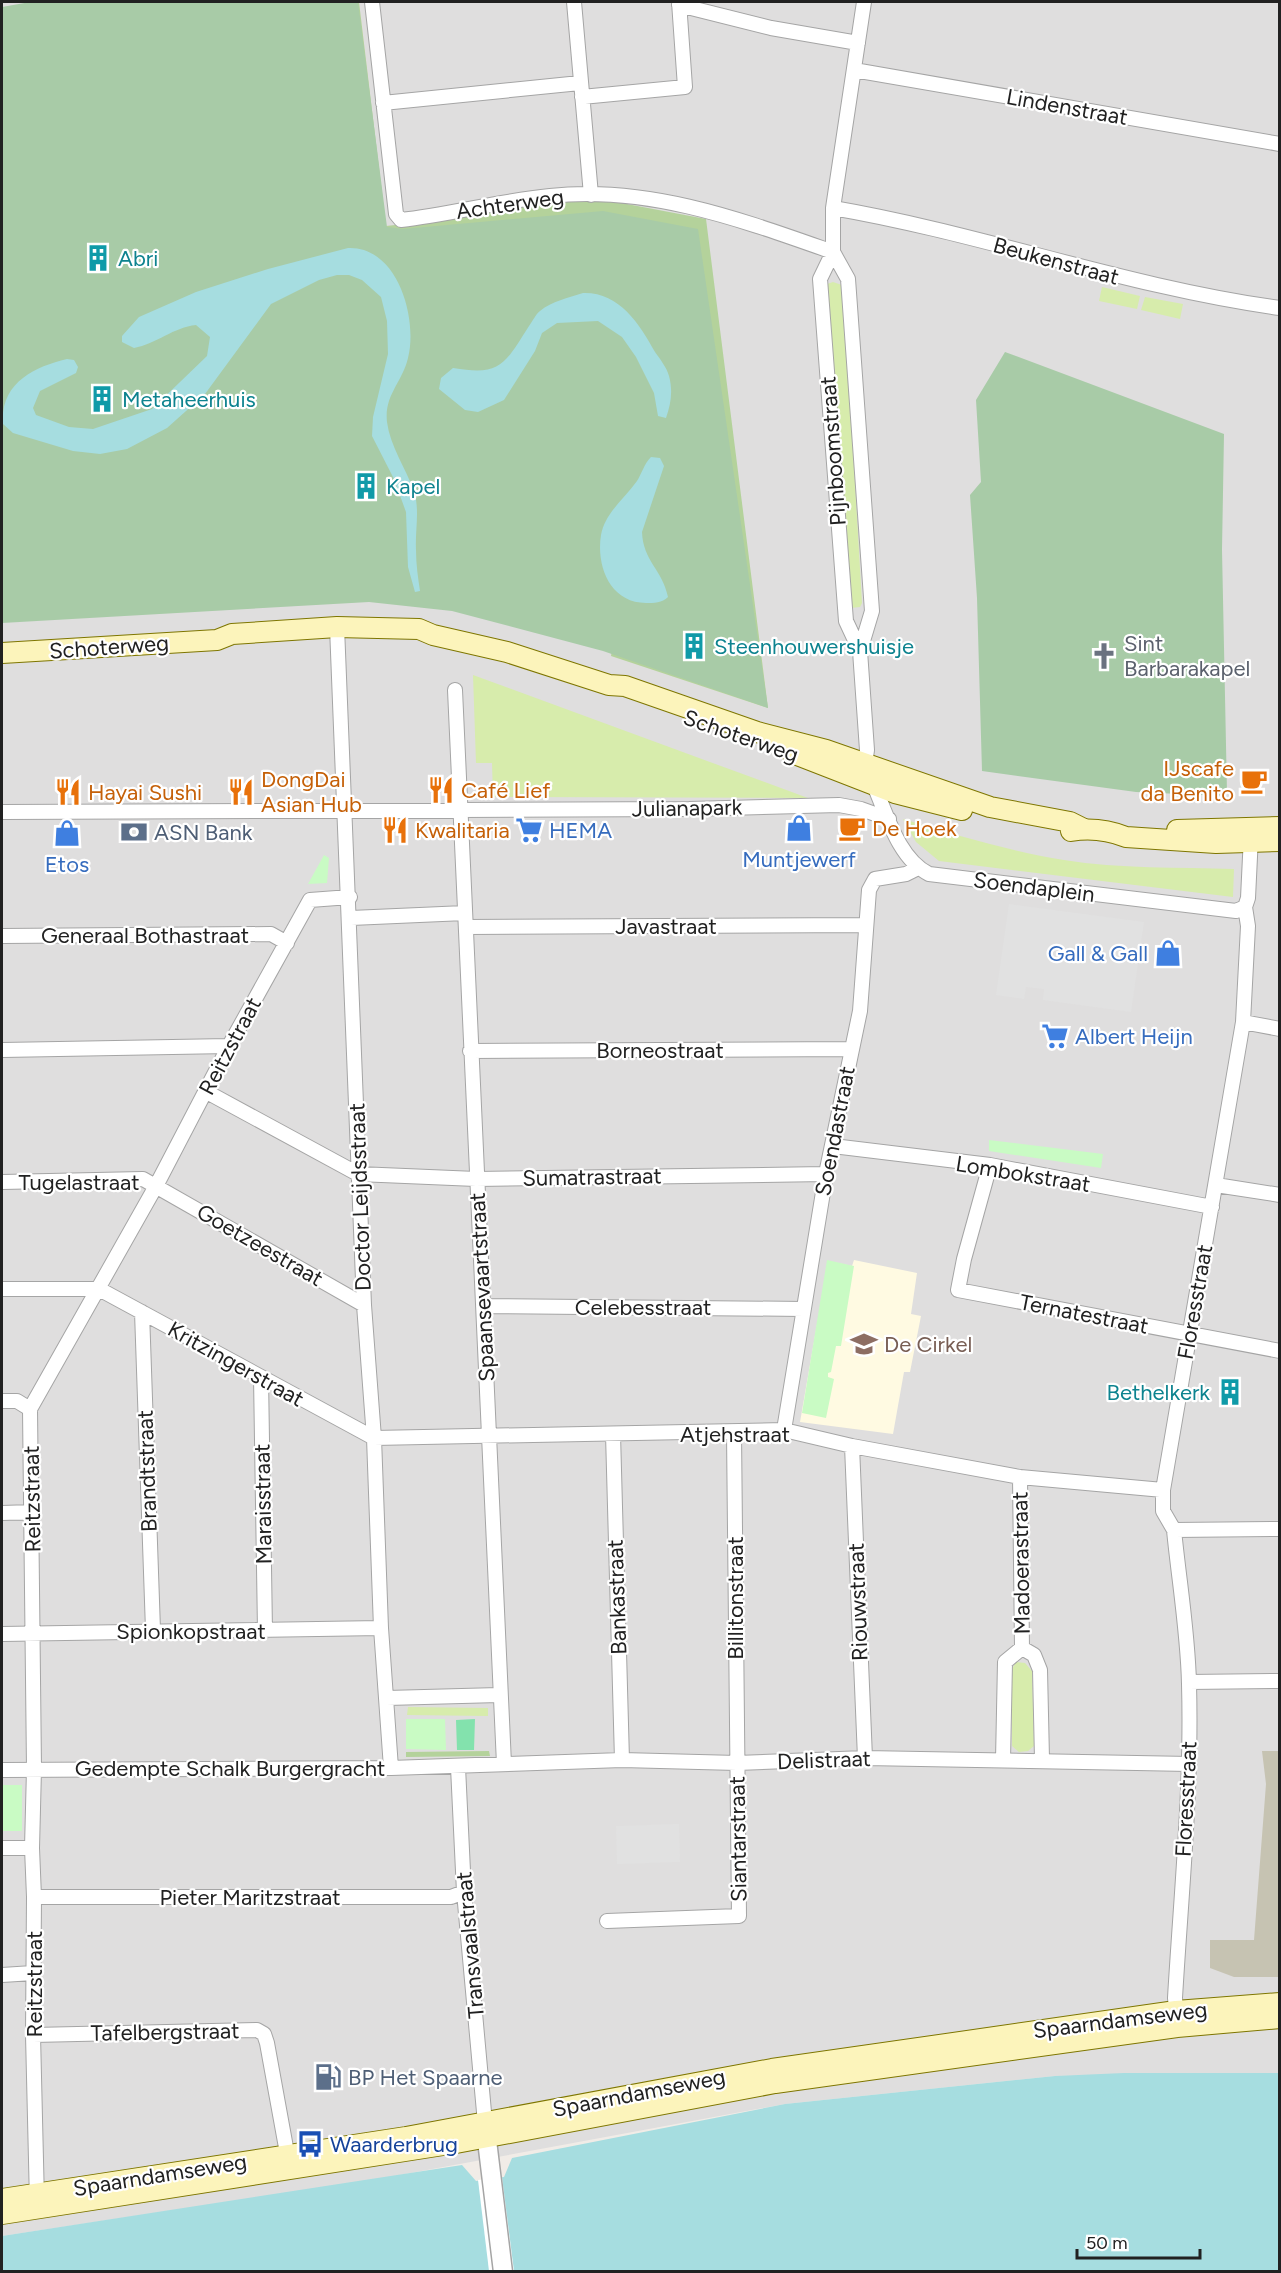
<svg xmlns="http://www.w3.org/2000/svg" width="1281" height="2273" font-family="Figtree,sans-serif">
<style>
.residential{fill:#dfdede}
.education{fill:#fffae2}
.construction{fill:#c6c3b2}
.grass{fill:#d7ecac}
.forest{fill:#b4d29b}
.cemetery{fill:#a8cba7}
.park{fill:#c9fbc4}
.pitch{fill:#83e2ad}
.parking{fill:#e1e1e1}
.water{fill:#a6dde0}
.pier{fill:#fff}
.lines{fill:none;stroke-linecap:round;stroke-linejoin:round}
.minor-casing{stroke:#a5a5a5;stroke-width:16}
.tertiary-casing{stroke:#a5a5a5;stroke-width:21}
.secondary-casing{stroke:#7e7601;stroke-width:22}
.minor{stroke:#fff;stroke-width:14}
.tertiary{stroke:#fff;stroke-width:18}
.secondary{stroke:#fcf4bb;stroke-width:20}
.labels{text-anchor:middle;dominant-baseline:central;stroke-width:4.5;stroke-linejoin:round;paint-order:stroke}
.street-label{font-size:22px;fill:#212121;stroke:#fff}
.culture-label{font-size:22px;fill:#0d838f;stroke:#fff;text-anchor:start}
.worship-label{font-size:22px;fill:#5b616d;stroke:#fff;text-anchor:start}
.food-label{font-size:22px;fill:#c56008;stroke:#fff;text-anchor:start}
.shop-label{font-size:22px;fill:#366cbe;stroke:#fff;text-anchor:start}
.service-label{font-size:22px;fill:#4e5e75;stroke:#fff;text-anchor:start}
.education-label{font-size:22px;fill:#785e54;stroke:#fff;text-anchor:start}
.transit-label{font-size:22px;fill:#164399;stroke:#fff;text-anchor:start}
</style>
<rect width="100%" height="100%" fill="#f1ece7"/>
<path class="residential" d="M2,2H1279V2073L1055,2076L785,2104L367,2181L2,2236Z"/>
<path class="education" d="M854,1260L917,1273L911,1314L921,1316L910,1372H904L893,1434L800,1422L828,1261L852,1266Z"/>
<path class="construction" d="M1262,1751H1279V1977H1234L1210,1968V1940H1254L1266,1784Z"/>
<path class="grass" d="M833,282L842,285L844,293L862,603L860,607L851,608L826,292L827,284Z
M1102,287L1140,296L1137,309L1099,301Z
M1145,297L1183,304L1180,319L1141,310Z
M473,675L808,798L493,797L492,763H476Z
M903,819C956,835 1009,851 1064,860C1120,869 1178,867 1234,869L1233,897L939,861L916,842Z
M1016,1662L1025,1663L1032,1671L1034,1746L1028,1751L1019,1752L1012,1746V1669Z
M408,1707L488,1708V1716L407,1715Z"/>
<path class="forest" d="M324,2H359L386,226L432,221L553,200L611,201L706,219L768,708L611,656L615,634L385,230Z
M489,1751L490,1756L406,1757V1752Z"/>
<path class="cemetery" d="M30,2H358L387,227L403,229L603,211L698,229L768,708L603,651L452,611L369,602L2,623V7Z
M1005,352L1224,434L1222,550L1227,793L1223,796L1136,792L982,771L977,598L970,495L981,482L976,400Z"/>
<path class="park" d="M324,855L329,858L327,883L308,884Z
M989,1140L1103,1154L1101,1168L989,1151Z
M827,1260L854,1266L841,1346H836L831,1372L828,1373V1377L834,1379L826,1418L802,1413Z
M406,1719H445L446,1750L406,1749Z
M2,1785H22V1831H2Z"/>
<path class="pitch" d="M475,1719L474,1750H457L456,1720Z"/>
<path class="parking" d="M1009,904L1144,922L1131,1012L1043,1000L1044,989L1026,987L1024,999L996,995Z
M679,1824L680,1862L617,1864L616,1826Z"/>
<path class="water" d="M348,248C398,246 418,319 408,358C402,383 384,395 387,422C390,446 406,469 414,491C420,511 415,529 416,550C416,564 418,578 420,591L415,592L408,567L406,512L394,479L372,436L373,417L388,354L387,321L381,297L362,280L349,275H337L319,280L271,304L205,394L167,428L127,449L100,454L73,451L13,433L3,424C0,383 34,367 67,359L74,360L78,367L76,373L40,391L33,408L36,415L69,427L93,429L152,409L207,356L210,337L196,325C174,327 156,344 134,348L122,342V336L139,317L196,292L268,269Z
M583,293C619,292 639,323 655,352C660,359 667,368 669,376C673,391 671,404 666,418L658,416L654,393L636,357L622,337L598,321L557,323L542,333L535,351L504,400L478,412L465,410L439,389L441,378L453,368C501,376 504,365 529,326C533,321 535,315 540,311C552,301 568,298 583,293Z
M651,457L660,458L664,466L642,532C643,561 662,569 668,597C662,603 654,603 646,603C610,603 596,566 601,535C605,513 624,499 637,481C642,473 644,464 651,457Z
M1124,2073H1279V2271L2,2272V2236L462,2165L476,2181L504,2177L512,2158L785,2104L1055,2076Z"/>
<path class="pier" d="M502,2177L514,2271H489L478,2180Z"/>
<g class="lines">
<defs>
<path id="minor" d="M372,2L396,214L401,220C451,214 500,201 550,196C648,185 742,220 833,252
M574,2L591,195
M864,2L833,208V252L820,279L846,621L860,651L867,750L865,764
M679,5L771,28L858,43
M854,70L1280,144
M582,97L685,87L679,2
M383,103L580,83
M833,208C984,234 1127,287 1280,308
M833,252L848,279L872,611L860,651
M337,627L364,1305L374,1438L381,1628L391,1768
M455,690L504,1764
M872,781C886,811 897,858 929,874L1236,911L1245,907
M2,812L689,809L839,805L861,809L889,819
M351,918L465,913
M466,927L866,925
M2,936L271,934L287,943
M1243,1022L1280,1029
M2,1050L229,1046
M470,1051L851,1049
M205,1091L358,1174L476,1179L826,1174
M833,1146L990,1165L1212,1207
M990,1165L964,1259L958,1290L1280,1351
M2,1182L143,1179L364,1305
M1216,1185L1280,1195
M2,1289H99L374,1438L784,1430L852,1446L1020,1477L1163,1490
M483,1306L804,1309
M142,1312L153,1630
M261,1377L265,1631
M2,1401H17L30,1409
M784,1430L826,1174L860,1011L869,890L875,879L906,874L918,868
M613,1434L622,1760
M852,1446L865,1758
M1020,1477L1022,1648
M2,1513L32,1512
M1174,1530L1280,1529
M2,1634L381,1628
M1022,1648L1034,1655L1040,1670L1042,1759
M1189,1682L1280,1681
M387,1698L499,1695
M1003,1760L1005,1662L1022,1648
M458,1767L464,1892L485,2123
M2,1770L391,1768L622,1760L737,1763L865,1758L1190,1764
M2,1848H32
M34,1897H451L464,1892
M607,1921L739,1916L734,1433
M2,1975L33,1973
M1177,2019L1175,1998C1181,1895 1192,1788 1189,1684C1188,1633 1179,1581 1174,1530L1163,1511V1490L1243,1022L1248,926L1245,907L1248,898L1251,836
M33,2035L257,2030L264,2034L267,2043L289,2164
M37,2202L33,2035L34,1897L32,1848L34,1769L30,1409L156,1186L229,1046L310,900L350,897"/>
<path id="tertiary" d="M485,2124L503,2272"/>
<path id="secondary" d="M2,653L217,640L232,634L337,627L419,629L433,635L507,652L609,685L625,686L757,732L826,750L990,807L1070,822L1084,829
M792,753L895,793L962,810
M1177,830L1280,827
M1071,831C1089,828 1108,830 1126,837L1216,843L1280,841
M2,2199L406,2137L772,2069L1176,2011L1280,2003
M2,2214L456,2143L775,2083L1177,2027L1280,2018"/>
</defs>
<use href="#minor" class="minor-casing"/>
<use href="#tertiary" class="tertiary-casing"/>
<use href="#secondary" class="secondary-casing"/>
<use href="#minor" class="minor"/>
<use href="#tertiary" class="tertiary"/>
<use href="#secondary" class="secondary"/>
</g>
<defs>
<symbol id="building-bare" viewBox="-9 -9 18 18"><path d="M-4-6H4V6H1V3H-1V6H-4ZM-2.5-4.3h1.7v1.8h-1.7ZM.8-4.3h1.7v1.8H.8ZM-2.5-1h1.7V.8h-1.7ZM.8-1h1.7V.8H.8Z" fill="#0f9aa8" stroke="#fff" stroke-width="2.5" paint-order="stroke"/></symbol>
<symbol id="church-bare" viewBox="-9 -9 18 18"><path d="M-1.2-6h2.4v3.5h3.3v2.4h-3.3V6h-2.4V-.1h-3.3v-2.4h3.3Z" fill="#6b7280" stroke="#fff" stroke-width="2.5" paint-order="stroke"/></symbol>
<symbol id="cafe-bare" viewBox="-9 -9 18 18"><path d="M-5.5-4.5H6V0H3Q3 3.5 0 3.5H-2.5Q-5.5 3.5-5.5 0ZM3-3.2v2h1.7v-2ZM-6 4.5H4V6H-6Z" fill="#e8710a" stroke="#fff" stroke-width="2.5" paint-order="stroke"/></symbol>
<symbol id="restaurant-bare" viewBox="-9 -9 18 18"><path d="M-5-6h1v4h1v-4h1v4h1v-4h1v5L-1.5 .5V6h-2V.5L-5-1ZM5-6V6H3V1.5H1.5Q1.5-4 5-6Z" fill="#e8710a" stroke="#fff" stroke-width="2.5" paint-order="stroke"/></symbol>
<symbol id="shop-bare" viewBox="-9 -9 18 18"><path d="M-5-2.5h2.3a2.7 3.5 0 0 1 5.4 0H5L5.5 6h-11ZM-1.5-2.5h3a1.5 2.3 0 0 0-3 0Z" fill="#3f7fe0" stroke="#fff" stroke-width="2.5" paint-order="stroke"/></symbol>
<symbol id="supermarket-bare" viewBox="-9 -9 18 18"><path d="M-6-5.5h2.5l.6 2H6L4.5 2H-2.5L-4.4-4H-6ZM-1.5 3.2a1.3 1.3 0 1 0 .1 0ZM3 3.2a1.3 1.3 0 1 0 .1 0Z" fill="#3f7fe0" stroke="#fff" stroke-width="2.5" paint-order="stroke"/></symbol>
<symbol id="bank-bare" viewBox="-9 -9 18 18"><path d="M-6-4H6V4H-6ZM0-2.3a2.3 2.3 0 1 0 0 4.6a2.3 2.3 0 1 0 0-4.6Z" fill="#5c6f8a" stroke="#fff" stroke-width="2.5" paint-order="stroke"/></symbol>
<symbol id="school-bare" viewBox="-9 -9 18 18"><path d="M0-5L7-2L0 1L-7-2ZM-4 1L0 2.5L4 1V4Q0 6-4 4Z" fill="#8d6e63" stroke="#fff" stroke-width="2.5" paint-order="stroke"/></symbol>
<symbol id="fuel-bare" viewBox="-9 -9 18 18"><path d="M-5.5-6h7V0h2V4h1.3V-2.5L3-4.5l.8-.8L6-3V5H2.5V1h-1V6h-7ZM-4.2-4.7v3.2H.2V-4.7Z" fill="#5c6f8a" stroke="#fff" stroke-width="2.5" paint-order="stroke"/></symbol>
<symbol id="bus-bare" viewBox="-9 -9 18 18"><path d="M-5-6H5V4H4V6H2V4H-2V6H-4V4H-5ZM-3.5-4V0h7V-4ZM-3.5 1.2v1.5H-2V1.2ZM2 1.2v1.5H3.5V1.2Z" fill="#1a4fb4" stroke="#fff" stroke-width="2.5" paint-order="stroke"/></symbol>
</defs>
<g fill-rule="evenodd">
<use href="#building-bare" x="79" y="239" width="38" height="38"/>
<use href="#building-bare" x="83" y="380" width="38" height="38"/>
<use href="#building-bare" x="347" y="467" width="38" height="38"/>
<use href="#building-bare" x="675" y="627" width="38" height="38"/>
<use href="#church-bare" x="1085" y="637" width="38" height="38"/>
<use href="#cafe-bare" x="1235" y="762" width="38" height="38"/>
<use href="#restaurant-bare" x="422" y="771" width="38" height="38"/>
<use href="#restaurant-bare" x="49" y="773" width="38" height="38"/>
<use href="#restaurant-bare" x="222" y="773" width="38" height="38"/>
<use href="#shop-bare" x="780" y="809" width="38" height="38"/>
<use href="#cafe-bare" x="833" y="809" width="38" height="38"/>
<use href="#restaurant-bare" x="376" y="811" width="38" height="38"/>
<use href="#supermarket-bare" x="510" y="811" width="38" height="38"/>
<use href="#bank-bare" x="115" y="813" width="38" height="38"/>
<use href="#shop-bare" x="48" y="814" width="38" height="38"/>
<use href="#shop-bare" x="1149" y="934" width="38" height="38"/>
<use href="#supermarket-bare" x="1036" y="1017" width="38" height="38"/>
<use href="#school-bare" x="845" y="1325" width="38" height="38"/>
<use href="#building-bare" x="1211" y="1373" width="38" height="38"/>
<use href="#fuel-bare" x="309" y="2058" width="38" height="38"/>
<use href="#bus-bare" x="291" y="2125" width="38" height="38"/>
</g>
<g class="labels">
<g class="street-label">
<text transform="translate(1067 107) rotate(10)">Lindenstraat</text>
<text transform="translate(510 204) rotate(-8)">Achterweg</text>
<text transform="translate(1056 261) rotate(15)">Beukenstraat</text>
<text transform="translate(833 451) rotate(-94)">Pijnboomstraat</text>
<text transform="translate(109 647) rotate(-4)">Schoterweg</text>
<text transform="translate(741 736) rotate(19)">Schoterweg</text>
<text transform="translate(687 808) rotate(-1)">Julianapark</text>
<text transform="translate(1034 887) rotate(7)">Soendaplein</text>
<text x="666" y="926">Javastraat</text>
<text x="145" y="935">Generaal Bothastraat</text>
<text transform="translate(230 1046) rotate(-62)">Reitzstraat</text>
<text x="660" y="1050">Borneostraat</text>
<text transform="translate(835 1131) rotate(-79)">Soendastraat</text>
<text transform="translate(1023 1174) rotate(9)">Lombokstraat</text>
<text transform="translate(592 1177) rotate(-1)">Sumatrastraat</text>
<text x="79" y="1182">Tugelastraat</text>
<text transform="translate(360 1197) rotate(-92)">Doctor Leijdsstraat</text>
<text transform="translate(260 1245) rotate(30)">Goetzeestraat</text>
<text transform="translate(482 1287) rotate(-93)">Spaansevaartstraat</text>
<text transform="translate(1195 1302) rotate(-80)">Floresstraat</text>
<text x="643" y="1307">Celebesstraat</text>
<text transform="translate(1084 1314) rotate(11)">Ternatestraat</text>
<text transform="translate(236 1364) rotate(29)">Kritzingerstraat</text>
<text x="735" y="1434">Atjehstraat</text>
<text transform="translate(147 1471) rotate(-92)">Brandtstraat</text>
<text transform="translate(32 1499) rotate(-91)">Reitzstraat</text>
<text transform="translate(263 1504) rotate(-91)">Maraisstraat</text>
<text transform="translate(1021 1563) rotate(-91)">Madoerastraat</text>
<text transform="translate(617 1597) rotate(-92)">Bankastraat</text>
<text transform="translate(735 1598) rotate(-90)">Billitonstraat</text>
<text transform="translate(858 1602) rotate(-92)">Riouwstraat</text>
<text x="191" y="1631">Spionkopstraat</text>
<text transform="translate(824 1760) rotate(-2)">Delistraat</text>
<text x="230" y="1768">Gedempte Schalk Burgergracht</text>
<text transform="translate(1186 1799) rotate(-87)">Floresstraat</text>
<text transform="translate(738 1839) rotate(-91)">Siantarstraat</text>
<text x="250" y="1897">Pieter Maritzstraat</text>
<text transform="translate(470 1945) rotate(-95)">Transvaalstraat</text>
<text transform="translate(34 1984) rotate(-90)">Reitzstraat</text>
<text transform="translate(1120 2020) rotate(-7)">Spaarndamseweg</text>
<text transform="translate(165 2032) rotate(-1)">Tafelbergstraat</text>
<text transform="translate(639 2093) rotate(-11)">Spaarndamseweg</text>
<text transform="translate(160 2175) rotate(-9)">Spaarndamseweg</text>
</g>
<g class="culture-label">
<text x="118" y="258">Abri</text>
<text x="122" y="399">Metaheerhuis</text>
<text x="386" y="486">Kapel</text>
<text x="714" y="646">Steenhouwershuisje</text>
<text x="1210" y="1392" text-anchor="end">Bethelkerk</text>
</g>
<g class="worship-label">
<text x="1124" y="643">Sint<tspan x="1124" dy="25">Barbarakapel</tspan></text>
</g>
<g class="food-label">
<text x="1234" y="768" text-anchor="end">IJscafe<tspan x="1234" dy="25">da Benito</tspan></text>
<text x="261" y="779">DongDai<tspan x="261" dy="25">Asian Hub</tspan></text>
<text x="461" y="790">Café Lief</text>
<text x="88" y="792">Hayai Sushi</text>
<text x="872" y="828">De Hoek</text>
<text x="415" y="830">Kwalitaria</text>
</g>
<g class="shop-label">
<text x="549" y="830">HEMA</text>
<text x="799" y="859" text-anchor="middle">Muntjewerf</text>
<text x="67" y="864" text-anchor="middle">Etos</text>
<text x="1148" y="953" text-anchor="end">Gall &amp; Gall</text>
<text x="1075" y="1036">Albert Heijn</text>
</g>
<g class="service-label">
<text x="154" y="832">ASN Bank</text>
<text x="348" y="2077">BP Het Spaarne</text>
</g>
<g class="education-label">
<text x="884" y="1344">De Cirkel</text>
</g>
<g class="transit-label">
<text x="330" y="2144">Waarderbrug</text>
</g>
</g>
<rect width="1281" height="2273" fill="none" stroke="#212121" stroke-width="6"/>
<path d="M1077 2249v9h123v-9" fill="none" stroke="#212121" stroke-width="3"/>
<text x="1086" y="2249" font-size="18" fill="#212121" stroke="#ffffff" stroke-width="4.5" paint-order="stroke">50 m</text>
</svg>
